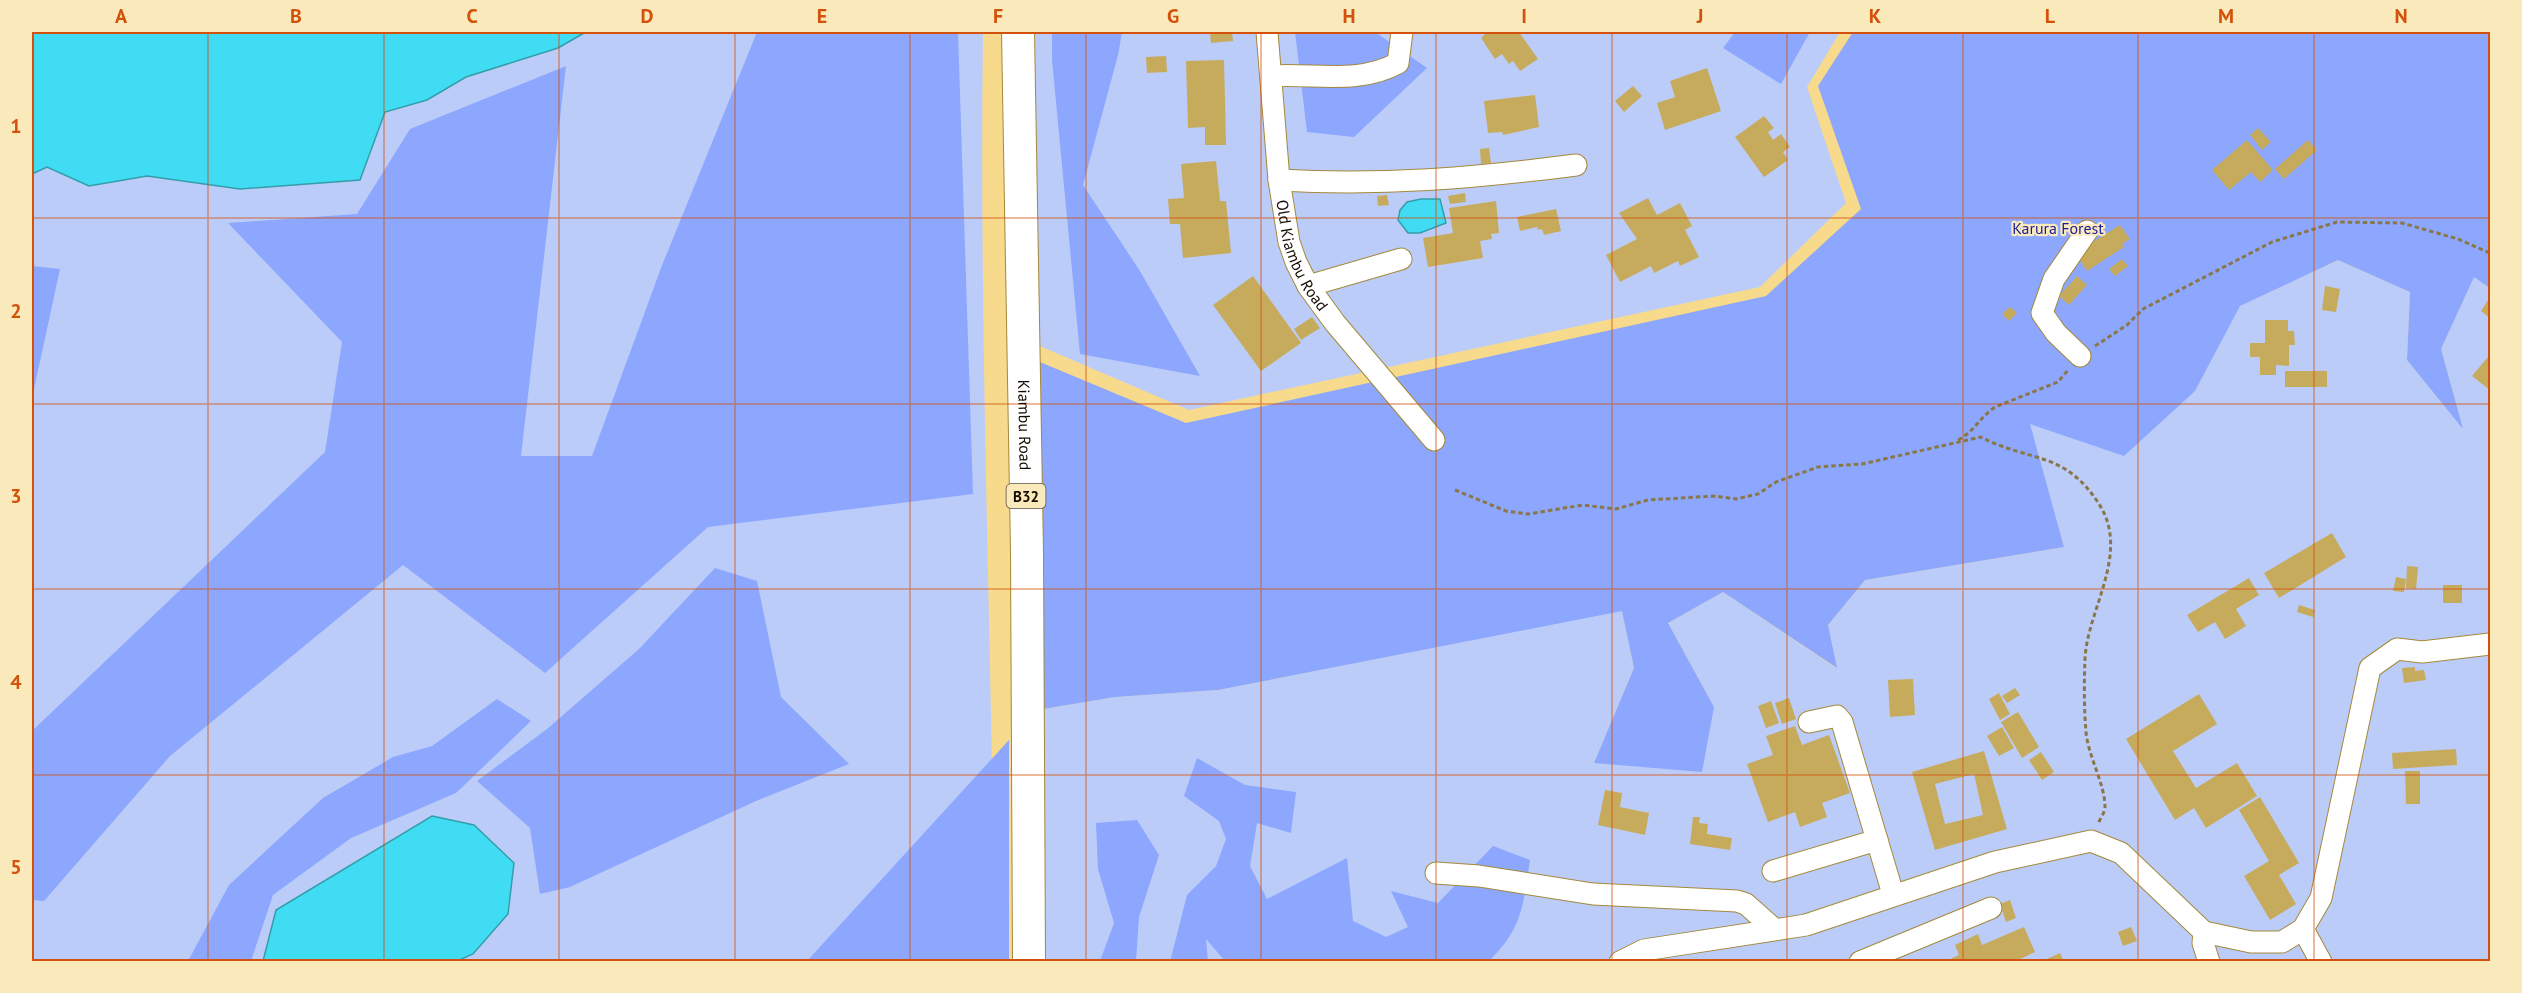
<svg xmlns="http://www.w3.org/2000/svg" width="2522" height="993" font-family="'PT Sans',sans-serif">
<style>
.green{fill:#bcccf9}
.forest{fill:#8ca7fd}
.water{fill:#40dcf3;stroke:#339eaa;stroke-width:1.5}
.building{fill:#c7ab5d;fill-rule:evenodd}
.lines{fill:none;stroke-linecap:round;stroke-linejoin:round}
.minor-casing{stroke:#a4893a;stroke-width:23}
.highway-casing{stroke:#a4893a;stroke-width:34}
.path{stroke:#8a7749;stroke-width:3;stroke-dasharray:4.5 3;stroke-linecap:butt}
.minor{stroke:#fff;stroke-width:21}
.highway{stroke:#fff;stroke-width:32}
.grid{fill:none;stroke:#d3510b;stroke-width:1.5;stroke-opacity:0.55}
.labels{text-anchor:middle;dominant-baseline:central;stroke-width:4.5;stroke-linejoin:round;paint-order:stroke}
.shield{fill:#fae9bb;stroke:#594e38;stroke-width:1.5}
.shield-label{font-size:15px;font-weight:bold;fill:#140c00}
.park-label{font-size:16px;fill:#1b1c99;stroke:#fae9bb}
.street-label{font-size:16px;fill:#140c00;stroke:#fae9bb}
.neatline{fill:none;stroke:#d3510b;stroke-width:2}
.grid-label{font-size:20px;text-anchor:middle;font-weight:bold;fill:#d3510b}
</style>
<rect width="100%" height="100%" fill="#f7da8c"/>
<path class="green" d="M32,32H983C979,342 992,651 995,961H32Z
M1032,32H1840L1807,87L1846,203L1760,287L1189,410L1035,344Z
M2338,260L2410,292L2407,360L2462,427L2441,349L2474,276L2490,288V961H1042L1031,711L1115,697L1218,690L1622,610L1634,668L1594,763L1714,707L1668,623L1723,592L1836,668L1828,625L1865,580L2064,547L2029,424L2195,391L2239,306Z"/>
<path class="forest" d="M757,32H958L973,494L708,527L545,673L403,565L170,756L44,901L32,900V731L325,452L342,342L228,223L357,214L410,129L566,66L521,456H592L661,268Z
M1052,32H1122L1118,55L1083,185L1140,271L1200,376L1080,354L1052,60Z
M1295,32H1375L1427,68L1354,137L1307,132Z
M1735,32H1810L1781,84L1723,48Z
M1853,32H2490V288L2474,277L2441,349L2463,429L2407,360L2410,292L2338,260L2240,306L2195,391L2124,456L2030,424L2064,547L1865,580L1828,625L1837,668L1723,592L1668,623L1714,707L1702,772L1594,763L1634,668L1622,611L1218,690L1115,697L1031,711L1016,352L1186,423L1766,296L1861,209L1818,86Z
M32,266L60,269L32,398Z
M715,568L757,581L781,697L849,764L756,801L570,887L540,894L530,828L477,781L547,729L639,649Z
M497,699L531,721L456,793L351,838L273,895L251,961H188L229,885L323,798L393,757L432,746Z
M1009,740V961H807Z
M1197,758L1245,785L1296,792L1291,833L1257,823L1250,866L1267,899L1347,858L1353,921L1386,937L1408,927L1391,891L1438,903L1493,846L1530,860C1523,905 1523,928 1489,961H1225L1206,939L1208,961L1170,962L1187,895L1216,866L1226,839L1219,821L1184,796Z
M1137,820L1159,855L1139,917L1136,961H1100L1114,923L1098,869L1096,823Z"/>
<path class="water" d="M32,32H586L558,48L466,77L427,100L385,112L360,180L240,189L147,176L89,186L47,167L32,174Z
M1421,199H1440L1446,223L1420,233H1408L1398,220L1400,210L1407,202Z
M432,816L474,825L514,863L508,914L473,954L455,962L263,961L276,910Z"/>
<path class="building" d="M1210,32H1232L1233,41L1211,43Z
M1487,32H1519L1538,59L1520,71L1513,61L1509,64L1502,54L1495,59L1481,38Z
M1166,56L1167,72L1147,73L1146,57Z
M1224,60L1226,145H1205V127L1188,128L1186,61Z
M1707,68L1721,111L1665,130L1657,103L1675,97L1670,81Z
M1633,86L1642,96L1624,112L1615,101Z
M1535,95L1539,127L1503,135L1502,132L1488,133L1484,101Z
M1764,116L1774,128L1768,132L1773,140L1781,134L1790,147L1783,152L1788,160L1764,177L1735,137Z
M2258,128L2271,142L2262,150L2250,135Z
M2247,140L2273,170L2260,182L2251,172L2229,190L2212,170Z
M2308,140L2317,150L2284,179L2275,169Z
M1489,148L1491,163L1481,164L1480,149Z
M1216,161L1220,201H1226L1231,253L1183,258L1180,224H1170L1168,199L1184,198L1181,164Z
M1465,193L1466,202L1450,204L1448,196Z
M1387,195L1389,205L1378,206L1377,196Z
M1648,198L1657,215L1680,203L1692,226L1685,230L1699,257L1680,266L1678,261L1654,273L1651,266L1620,282L1606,255L1637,239L1619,213Z
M1496,201L1499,233L1491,234L1492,239L1480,241L1483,258L1428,267L1423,238L1453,233L1449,208Z
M1556,209L1561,231L1544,235L1542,229L1538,230L1537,227L1520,231L1517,217Z
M2120,225L2130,239L2122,244L2124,247L2087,271L2075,253Z
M2122,259L2128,266L2115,276L2109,269Z
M1253,276L1301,343L1261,371L1213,305Z
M2077,276L2087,285L2069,305L2059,296Z
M2325,286L2340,289L2336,312L2322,310Z
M2490,297V318L2481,311Z
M2010,307L2017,313L2009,321L2002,314Z
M1312,317L1320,328L1301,340L1294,329Z
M2265,320H2288V331H2294L2295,345H2289V366L2276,365V375H2260V357H2250V343H2265Z
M2488,357L2490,359V390L2472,376Z
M2285,371H2327V387H2285Z
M2332,533L2346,557L2279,598L2264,573Z
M2407,566L2418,567L2416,589L2406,588Z
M2396,577L2406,579L2404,592L2393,591Z
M2249,578L2259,595L2236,609L2246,626L2225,639L2215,622L2198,632L2187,615Z
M2443,585H2462V603H2443Z
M2299,605L2315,610L2313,617L2297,612Z
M2415,667V671L2424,670L2426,680L2404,683L2402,668Z
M1913,679L1915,715L1890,717L1888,680Z
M2015,688L2020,695L2007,703L2002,696Z
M1999,693L2010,714L2000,720L1989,699Z
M2199,694L2217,724L2173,751L2196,788L2237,763L2257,796L2206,828L2194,808L2175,820L2126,739Z
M1789,698L1796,719L1782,724L1775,703Z
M1771,701L1779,723L1766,728L1758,706Z
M2018,712L2039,747L2022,758L2001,722Z
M1795,726L1802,745L1829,735L1850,793L1822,803L1827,817L1800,827L1795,812L1768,822L1747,764L1773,755L1766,736Z
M2002,727L2014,748L1999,756L1987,736Z
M2456,749L2457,765L2393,769L2392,753Z
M1984,751L2007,829L1935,850L1912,772ZM1974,774L1983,815L1945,824L1935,784Z
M2041,752L2054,772L2042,780L2029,760Z
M2405,771H2420V804H2406Z
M1605,790L1622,793L1620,807L1649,813L1645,835L1598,825Z
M2260,797L2299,863L2279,875L2296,904L2270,920L2244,876L2269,861L2239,810Z
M1693,817H1700L1699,823L1708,824L1707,834L1732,838L1730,850L1690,844Z
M2010,900L2016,918L2006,922L2000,904Z
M2024,927L2035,952L2014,962H1944L1959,955L1955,945L1978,934L1982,945Z
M2131,927L2137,941L2123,946L2118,932Z
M2060,953L2064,962H2040Z"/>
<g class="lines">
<defs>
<g id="minor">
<path id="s1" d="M1267,32L1279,180L1289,242L1296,262L1308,286L1335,323L1434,440"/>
<path d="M1271,76C1314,73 1358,85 1398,63L1402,32"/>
<path d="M1279,180C1380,186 1476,178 1576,165"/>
<path d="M1308,286L1401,259"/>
<path d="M2080,356L2056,333L2042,313L2054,279L2087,231"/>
<path d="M1809,722L1837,716L1842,722L1893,894"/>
<path d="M1773,871L1877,840"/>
<path d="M1436,873L1479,876L1593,894L1737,901L1746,904L1774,929"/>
<path d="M2303,929L2321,962"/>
<path d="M2204,932L2203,943L2209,962"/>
<path d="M1620,962L1644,950L1806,925L1995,862L2091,841L2121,853L2204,932L2251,942H2282L2303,929L2321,898L2370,668L2397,649L2422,652L2490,644"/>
<path d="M1860,962L1991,908"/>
</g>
<g id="highway">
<path id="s2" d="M1018,32L1027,552L1029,962"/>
</g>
</defs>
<use href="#minor" class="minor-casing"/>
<use href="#highway" class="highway-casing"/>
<path class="path" d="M2095,346L2127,325L2143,309L2272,242L2337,222L2402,223L2458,239L2490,253
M1958,440C1975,431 1980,417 1995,407L2058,382L2068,370
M1455,490L1506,511L1528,514L1583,505L1616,509L1648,500L1714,496L1736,499L1758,494L1776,482L1818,467L1862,464L1981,437C2031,463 2064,450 2099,504C2131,553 2087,610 2085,659C2084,683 2084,709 2086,732C2088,756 2105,784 2105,807C2105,812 2100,819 2098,824"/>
<use href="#minor" class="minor"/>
<use href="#highway" class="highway"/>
</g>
<path class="grid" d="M208,32V962M384,32V962M559,32V962M735,32V962M910,32V962M1086,32V962M1261,32V962M1436,32V962M1612,32V962M1787,32V962M1963,32V962M2138,32V962M2314,32V962M32,218H2490M32,404H2490M32,589H2490M32,775H2490"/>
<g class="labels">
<rect class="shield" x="1006.5" y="484" width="39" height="24" rx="4.5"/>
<g class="shield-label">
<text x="1026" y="496">B32</text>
</g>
<g class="park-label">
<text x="2058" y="228">Karura Forest</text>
</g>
<g class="street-label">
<text stroke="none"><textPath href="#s1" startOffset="228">Old Kiambu Road</textPath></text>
<text stroke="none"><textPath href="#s2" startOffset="393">Kiambu Road</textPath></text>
</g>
</g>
<rect width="2522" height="993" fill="none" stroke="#fae9bb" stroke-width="66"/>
<rect x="33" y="33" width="2456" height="927" class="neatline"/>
<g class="grid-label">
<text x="121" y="23">A</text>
<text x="296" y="23">B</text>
<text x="472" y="23">C</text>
<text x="647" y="23">D</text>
<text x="822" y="23">E</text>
<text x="998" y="23">F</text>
<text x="1173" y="23">G</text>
<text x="1349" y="23">H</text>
<text x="1524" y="23">I</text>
<text x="1700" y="23">J</text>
<text x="1875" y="23">K</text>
<text x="2050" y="23">L</text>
<text x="2226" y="23">M</text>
<text x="2401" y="23">N</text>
<text x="16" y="133">1</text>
<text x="16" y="318">2</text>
<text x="16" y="503">3</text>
<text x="16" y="689">4</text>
<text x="16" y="874">5</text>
</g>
</svg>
